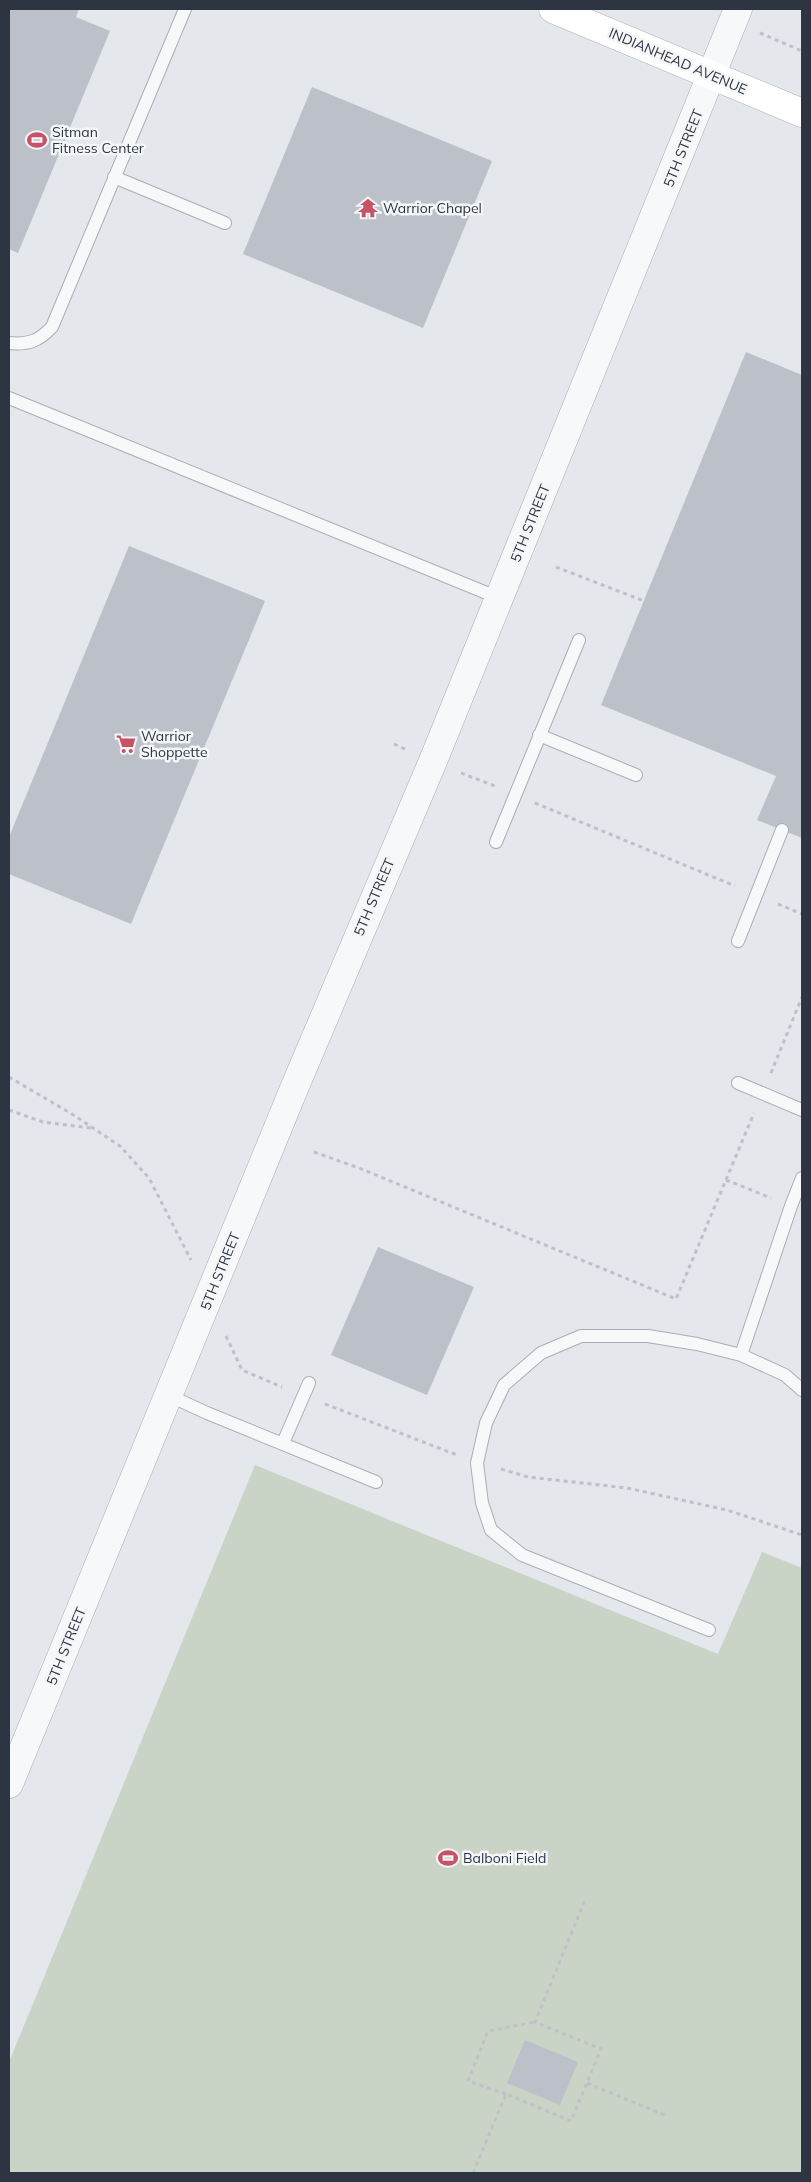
<svg xmlns="http://www.w3.org/2000/svg" width="811" height="2182" font-family="Mulish,sans-serif">
<style>
.green{fill:#cad4c6}
.building{fill:#bcc0c8}
.lines{fill:none;stroke-linecap:round;stroke-linejoin:round}
.service-casing{stroke:#a9aeb5;stroke-width:14}
.tertiary-casing{stroke:#a9aeb5;stroke-width:29}
.secondary-casing{stroke:#a9aeb5;stroke-width:29}
.path{stroke:#bec1c7;stroke-width:3;stroke-dasharray:4 4;stroke-linecap:butt}
.service{stroke:#f7f8fa;stroke-width:12}
.tertiary{stroke:#f7f8fa;stroke-width:28}
.secondary{stroke:#fff;stroke-width:28}
.labels{text-anchor:middle;dominant-baseline:central;stroke-width:5;stroke-linejoin:round;paint-order:stroke}
.street-label{font-size:14px;fill:#2d3543;stroke:#f4f6f8}
.poi-label{font-size:14px;fill:#2d3543;stroke:#f4f6f8;text-anchor:start}
</style>
<rect width="100%" height="100%" fill="#e4e7eb"/>
<path class="green" d="M255,1465L718,1654L762,1552L802,1568V2173H9V2062Z"/>
<path class="building" d="M9,9H79L76,17L110,31L18,253L9,249Z
M312,87L492,161L423,328L243,254Z
M746,352L802,375V838L757,820L776,776L601,705Z
M129,546L265,601L131,924L9,874V837Z
M378,1247L474,1287L427,1395L331,1355Z
M525,2040L578,2062L560,2105L507,2083Z"/>
<g class="lines">
<defs>
<path id="service" d="M114,177L225,223
M9,343C28,345 39,341 52,327L185,9
M9,398L499,598
M539,735L636,775
M496,842L579,640
M738,941L782,830
M738,1083L802,1110
M741,1355L791,1206L802,1178
M168,1395L207,1413L376,1482
M283,1443L309,1383
M709,1630L522,1555L491,1530L482,1503L477,1463L486,1423L504,1385L541,1353L581,1336H648L697,1344L741,1355L785,1375L802,1390"/>
<path id="tertiary" d="M9,1784L293,1091L433,761L738,9"/>
<path id="secondary" d="M553,9L802,113"/>
</defs>
<use href="#service" class="service-casing"/>
<use href="#tertiary" class="tertiary-casing"/>
<use href="#secondary" class="secondary-casing"/>
<path class="path" d="M760,33L802,51
M556,567L644,601
M394,744L405,749
M461,773L495,786
M535,803L735,886
M778,904L802,914
M771,1073L802,997
M9,1077L72,1114L120,1146L149,1178L191,1260
M9,1110L43,1122L91,1128
M314,1152L359,1168L676,1299L754,1113
M726,1180L771,1198
M226,1336L242,1370L282,1387
M325,1404L457,1455
M501,1469L528,1477L627,1488L727,1510L802,1535
M587,2083L667,2116
M506,2094L468,2081L488,2031L535,2022
M473,2173L506,2094L571,2121L601,2049L535,2022L585,1900"/>
<use href="#service" class="service"/>
<use href="#tertiary" class="tertiary"/>
<use href="#secondary" class="secondary"/>
</g>
<defs>
<symbol id="stadium-bare" viewBox="-9 -9 18 18"><path d="M0-5a6.5 5 0 1 0 0 10a6.5 5 0 1 0 0-10ZM-3.5-1.8h7v3.6h-7Z" fill="#c75265" stroke="#f4f6f8" stroke-width="2.5" paint-order="stroke"/></symbol>
<symbol id="temple-bare" viewBox="-9 -9 18 18"><path d="M0-6L5-2H3V0L6.5 2.5H4V6H1.5V3h-3V6H-4V2.5H-6.5L-3 0V-2H-5Z" fill="#c75265" stroke="#f4f6f8" stroke-width="2.5" paint-order="stroke"/></symbol>
<symbol id="supermarket-bare" viewBox="-9 -9 18 18"><path d="M-6-5.5h2.5l.6 2H6L4.5 2H-2.5L-4.4-4H-6ZM-1.5 3.2a1.3 1.3 0 1 0 .1 0ZM3 3.2a1.3 1.3 0 1 0 .1 0Z" fill="#c75265" stroke="#f4f6f8" stroke-width="2.5" paint-order="stroke"/></symbol>
</defs>
<g fill-rule="evenodd">
<use href="#stadium-bare" x="23" y="126" width="28" height="28"/>
<use href="#temple-bare" x="354" y="194" width="28" height="28"/>
<use href="#supermarket-bare" x="112" y="730" width="28" height="28"/>
<use href="#stadium-bare" x="434" y="1844" width="28" height="28"/>
</g>
<g class="labels">
<g class="street-label">
<text transform="translate(678 61) rotate(23)">INDIANHEAD AVENUE</text>
<text transform="translate(683 148) rotate(-68)">5TH STREET</text>
<text transform="translate(530 523) rotate(-68)">5TH STREET</text>
<text transform="translate(374 897) rotate(-67)">5TH STREET</text>
<text transform="translate(220 1271) rotate(-68)">5TH STREET</text>
<text transform="translate(66 1646) rotate(-68)">5TH STREET</text>
</g>
<g class="poi-label">
<text x="52" y="132">Sitman<tspan x="52" dy="16">Fitness Center</tspan></text>
<text x="383" y="208">Warrior Chapel</text>
<text x="141" y="736">Warrior<tspan x="141" dy="16">Shoppette</tspan></text>
<text x="463" y="1858">Balboni Field</text>
</g>
</g>
<rect width="811" height="2182" fill="none" stroke="#2d3543" stroke-width="20"/>
</svg>
